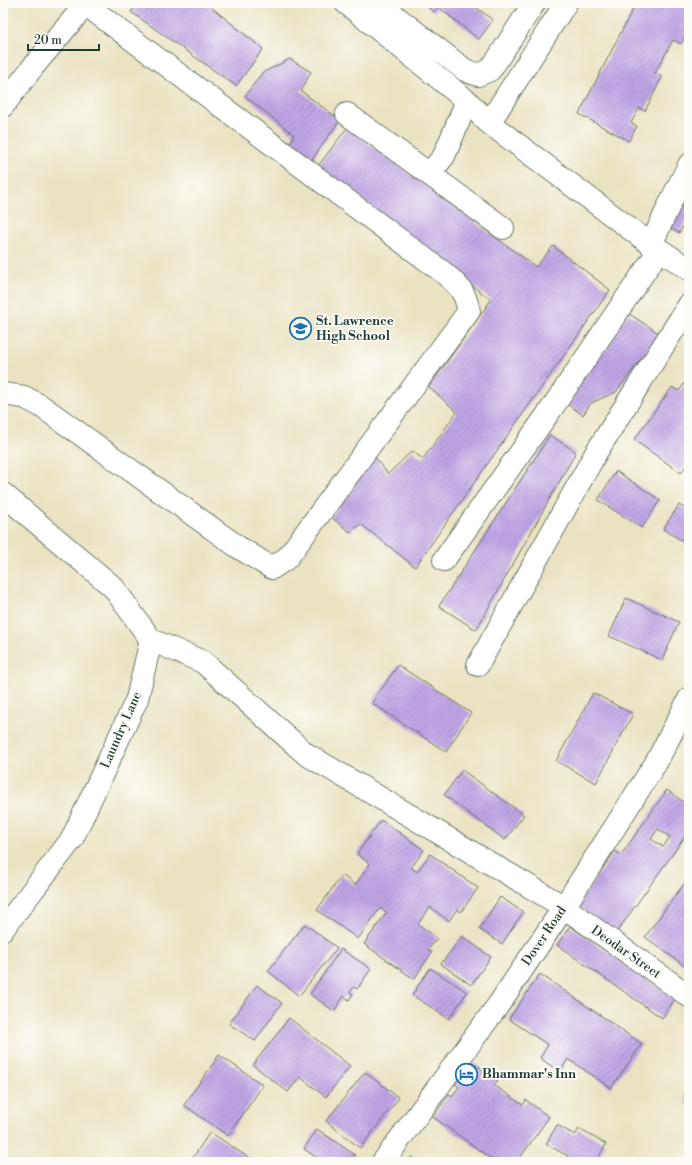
<svg xmlns="http://www.w3.org/2000/svg" width="692" height="1165" font-family="'Libre Bodoni',serif">
<style>
.building{fill:url(#building-hatch);fill-rule:evenodd}
.lines{fill:none;stroke-linecap:round;stroke-linejoin:round}
.minor-casing{stroke:#676;stroke-width:24}
.minor{stroke:#fff;stroke-width:22}
.labels{text-anchor:middle;dominant-baseline:central;stroke-width:3.5;stroke-linejoin:round;paint-order:stroke}
.poi-label{font-size:13px;font-weight:bold;fill:#1f3d34;stroke:#fdfcf7;text-anchor:start}
.street-label{font-size:13px;fill:#1f3d34;stroke:#fdfcf7}
</style>
<defs>
<pattern id="building-hatch" width="6" height="6" patternUnits="userSpaceOnUse"><rect width="6" height="6" fill="#c0a4e6"/><path d="M-1 1l2-2M0 6l6-6M5 7l2-2" fill="none" stroke="#9b87bb"/></pattern>
</defs>
<rect width="100%" height="100%" fill="#fdfcf7"/>
<filter id="ink" filterUnits="userSpaceOnUse"><feTurbulence type="fractalNoise" baseFrequency=".025" numOctaves="2"/><feDisplacementMap in="SourceGraphic" scale="8" xChannelSelector="R" yChannelSelector="G"/><feConvolveMatrix kernelMatrix="1 2 1 2 8 2 1 2 1" color-interpolation-filters="sRGB"/></filter>
<filter id="wash" filterUnits="userSpaceOnUse"><feTurbulence type="fractalNoise" baseFrequency=".012" numOctaves="4" result="noise"/><feDisplacementMap in="SourceGraphic" scale="16" xChannelSelector="R" yChannelSelector="G"/><feGaussianBlur stdDeviation="0.9" result="paint"/><feColorMatrix in="noise" values="0 0 0 0 0 0 0 0 0 0 0 0 0 0 0 0 0 1.4 0 .05"/><feComposite in="paint" operator="in"/></filter>
<g filter="url(#wash)">
<rect width="100%" height="100%" fill="#eae3c2"/>
<g id="blocks">
<path class="building" d="M137,3H206L263,49L236,86L131,12Z
M423,3H470L493,20L479,39L438,7L434,12Z
M636,3H689V29L681,44L673,40L655,73L662,77L645,111L639,108L631,123L637,126L629,141L579,114Z
M290,59L311,72L301,91L340,120L308,165L288,148L294,135L245,96L262,73Z
M347,128L536,267L553,246L610,290L415,567L361,524L350,532L331,517L374,456L388,474L412,451L423,459L457,412L429,387L491,300L318,166Z
M689,183V216L679,233L665,225Z
M628,313L660,334L616,392L591,403L583,415L567,404Z
M689,377V462L681,473L634,440L672,387L679,391Z
M550,435L576,452L476,630L439,606Z
M616,471L660,500L642,528L598,500Z
M679,505L687,510L689,506V545L663,529Z
M626,598L679,622L662,660L609,636Z
M398,665L471,713L446,752L372,703Z
M593,693L633,714L596,783L556,761Z
M462,770L524,815L505,840L444,795Z
M667,790L689,806V831L616,933L577,905L615,851L621,855ZM658,829L670,837L663,847L651,839Z
M381,820L424,850L411,868L417,872L430,854L478,888L461,912L457,909L449,921L430,907L418,924L437,938L428,950L432,952L414,979L364,944L387,912L380,908L358,939L317,910L342,875L355,885L370,864L357,854Z
M689,877V963L686,967L645,937Z
M500,897L523,912L502,944L479,929Z
M305,924L337,948L299,996L268,971Z
M570,926L675,999L662,1018L557,945Z
M462,936L491,957L471,985L441,964Z
M341,949L371,969L357,989L354,987L350,992L353,994L349,1000L344,996L334,1011L310,994Z
M430,968L467,992L449,1019L412,995Z
M540,974L642,1044L611,1088L568,1059L560,1072L540,1058L548,1045L509,1019Z
M257,985L282,1003L255,1041L229,1024Z
M289,1018L350,1066L326,1097L300,1077L288,1092L253,1065Z
M219,1055L263,1085L228,1136L184,1105Z
M472,1062L498,1080L494,1085L523,1105L526,1100L549,1117L517,1162H496L433,1117L449,1094L452,1096L459,1087L455,1084Z
M365,1072L399,1098L360,1148L326,1121Z
M689,1088V1105L686,1104L685,1091Z
M557,1125L575,1135L579,1129L606,1144L596,1162H568L565,1160L568,1156L546,1144Z
M317,1129L355,1155L351,1162H323L304,1149Z
M210,1132L255,1162H190Z
M411,1157L418,1162H408Z"/>
</g>
</g>
<g filter="url(#ink)">
<use href="#blocks" fill-opacity="0" stroke="#676" stroke-width="1"/>
<g class="lines">
<defs>
<path id="minor" d="M346,3L467,101L489,123L649,243L689,269
M378,3L465,70L478,75L490,70L499,57L534,3
M3,106L32,68L87,3
M347,114L503,228
M489,123L566,3
M429,174L444,156L467,101
M651,245L672,199L689,165
M3,394L24,397L41,406L238,547L272,568L287,558L469,311C464,290 460,287 444,273L86,5
M3,494L113,587L151,640L137,699L72,839L3,929
M444,560L552,408L659,250
M151,640L203,662L306,754L564,907L689,996
M478,665L597,451L689,305
M383,1162L499,1004L564,907L657,761L689,699"/>
</defs>
<use href="#minor" class="minor-casing"/>
<use href="#minor" class="minor"/>
</g>
</g>
<defs>
<symbol id="school-ring" viewBox="-11 -11 22 22"><circle r="9.5" fill="#fdfcf7" stroke="#1f6fb2" stroke-width="1.5"/><path d="M0-5L7-2L0 1L-7-2ZM-4 1L0 2.5L4 1V4Q0 6-4 4Z" fill="#1f6fb2"/></symbol>
<symbol id="hotel-ring" viewBox="-11 -11 22 22"><circle r="9.5" fill="#fdfcf7" stroke="#1f6fb2" stroke-width="1.5"/><path d="M-6-4.5h1.5V1H6V5H4.5V3h-9V5H-6ZM-4 0a1.8 1.8 0 1 1 3.6 0ZM.5 0V-2.5h3Q6-2.5 6 0Z" fill="#1f6fb2"/></symbol>
</defs>
<g fill-rule="evenodd">
<use href="#school-ring" x="288" y="316" width="25" height="25"/>
<use href="#hotel-ring" x="454" y="1062" width="25" height="25"/>
</g>
<g class="labels">
<g class="poi-label">
<text x="316" y="321">St. Lawrence<tspan x="316" dy="15">High School</tspan></text>
<text x="482" y="1074">Bhammar's Inn</text>
</g>
<g class="street-label">
<text transform="translate(121 730) rotate(-66)">Laundry Lane</text>
<text transform="translate(544 936) rotate(-56)">Dover Road</text>
<text transform="translate(626 952) rotate(35)">Deodar Street</text>
</g>
</g>
<rect width="692" height="1165" fill="none" stroke="#fdfcf7" stroke-width="16"/>
<path d="M28 44v6h71v-6" fill="none" stroke="#1f3d34" stroke-width="2"/>
<text x="34" y="44" font-size="12" fill="#1f3d34" stroke="#fdfcf7" stroke-width="3" paint-order="stroke">20 m</text>
</svg>
